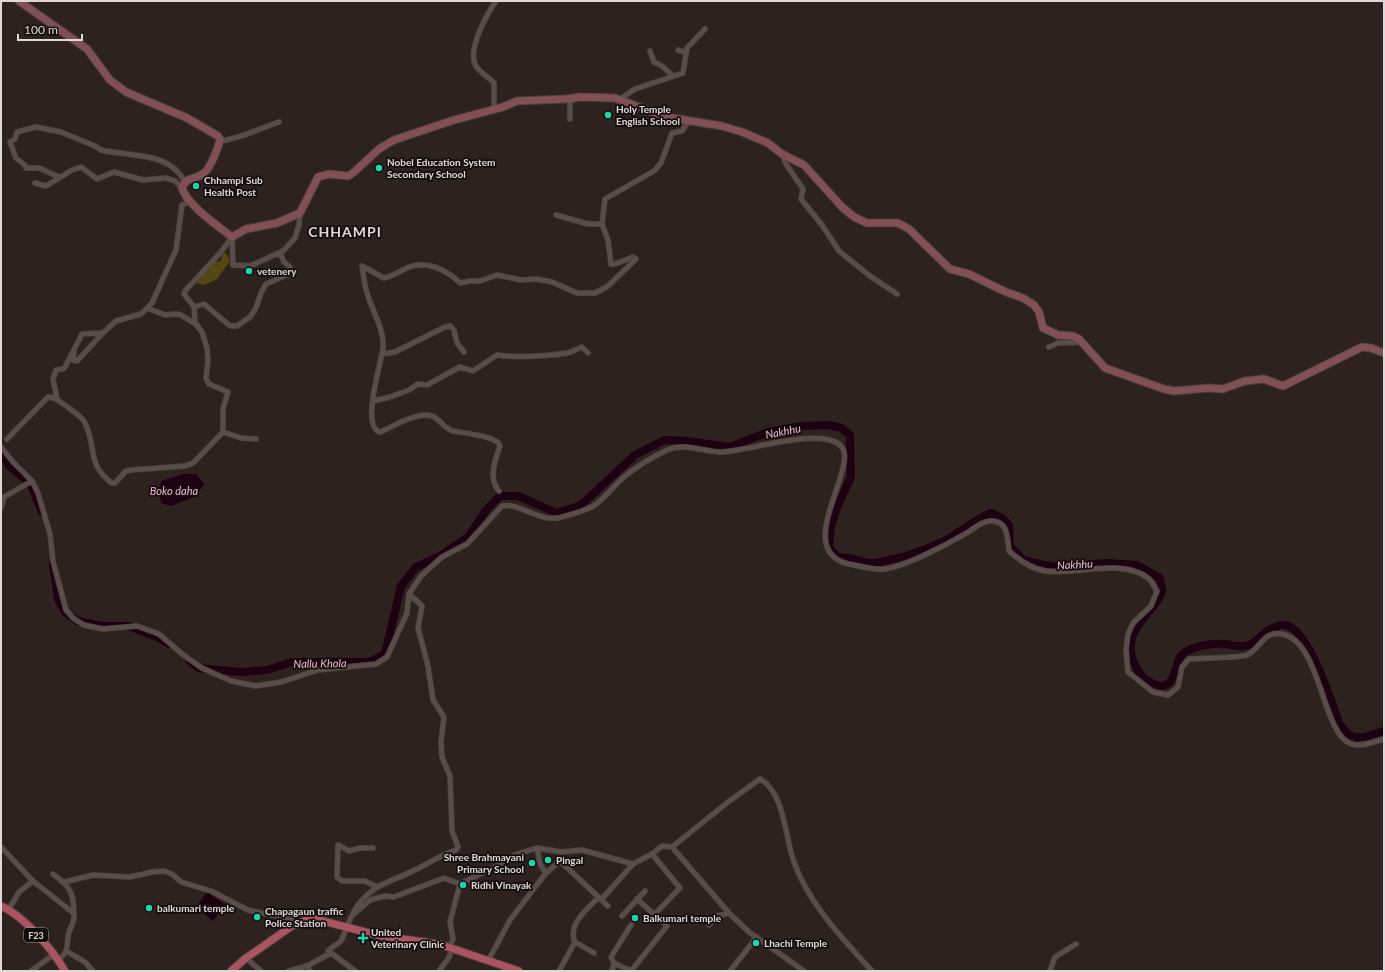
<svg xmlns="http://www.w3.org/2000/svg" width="1385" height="972" font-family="Lato,sans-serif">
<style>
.green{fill:#564813}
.water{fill:#1d0011}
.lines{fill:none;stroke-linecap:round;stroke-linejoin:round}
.river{stroke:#1d0011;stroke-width:8}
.street-casing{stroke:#4a403d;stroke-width:6}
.secondary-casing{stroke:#4a403d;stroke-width:9}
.primary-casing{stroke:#4a403d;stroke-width:9}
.street{stroke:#5a4d49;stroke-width:4.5}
.secondary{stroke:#825054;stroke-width:7}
.primary{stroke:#ab5460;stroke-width:7}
.poi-dot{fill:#1ed5b0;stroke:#120c0b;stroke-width:1.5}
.labels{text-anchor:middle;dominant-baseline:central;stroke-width:3.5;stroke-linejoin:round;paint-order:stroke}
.shield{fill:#120c0b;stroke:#a29b98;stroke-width:1}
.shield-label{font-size:9px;font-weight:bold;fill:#e0d8d5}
.poi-label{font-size:10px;font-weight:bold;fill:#e0d8d5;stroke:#120c0b;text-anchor:start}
.water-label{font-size:11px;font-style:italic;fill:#f8b7d9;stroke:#120c0b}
.district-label{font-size:14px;font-weight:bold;letter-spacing:1px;fill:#e0d8d5;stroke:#120c0b}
</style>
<rect width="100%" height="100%" fill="#2d221e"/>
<path class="green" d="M226,253L230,261L217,279L204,285L195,283L211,263L221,261L222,254Z"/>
<path class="water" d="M184,474H196L204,484L196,496L171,506L161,503L159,493L161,481Z
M207,892L226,905L213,921L196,907Z"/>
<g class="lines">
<path class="river" d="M1,453L10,467L30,483L42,512
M53,564L58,599L65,612L77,621L102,626H129L159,638L169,644
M189,660L198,668L241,672L267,670L292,662H368L385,654L401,586L416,567L440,556L469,536L486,510L500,496H518L557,513L581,505L635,455L664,440L687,441L730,447L768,432L802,426L829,425L841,428L850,435L851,477L838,505L831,526L829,548L839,558C855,555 860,565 875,563C899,559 924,551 946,540C961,531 975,520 991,513L1002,518L1009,525L1010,546L1023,560L1039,564L1058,567L1107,563L1137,565L1160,578C1160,581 1162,586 1162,590C1161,597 1156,602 1152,608C1134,628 1123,643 1137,669C1139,674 1147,681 1152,683C1179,696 1172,659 1185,652C1198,645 1212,643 1226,644C1231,645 1238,647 1244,646C1260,644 1262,628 1282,625C1307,622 1332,703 1339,723C1354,745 1362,737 1384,731"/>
<defs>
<path id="street" d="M678,50L686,53
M650,51L654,62L662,66L673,76
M620,99L635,89L683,73L687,48L705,29
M494,109V83C489,77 478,72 475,64C468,48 487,14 496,1
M570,119V102L575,99
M220,141C243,138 258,129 279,122
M782,154L786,164L803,189L801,199L822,225L839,251L870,276L897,294
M59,177L39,168H26L25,165L16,158L10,142L15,139L17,132L36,127L61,132L95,146L101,150C129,157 170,151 185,182
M35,183L46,186L72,170L81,167L97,179L114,172L143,180L166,178L175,181L182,188
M556,215L588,224H602
M232,237L233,265L250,266L283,251L295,238L299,225L300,213
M362,266L384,278C393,276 399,272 407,268C425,259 447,270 460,283L470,281H480L497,275L521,280L536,279L552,282L577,293H595L608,286L636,259L633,257L615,264H611L608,240L602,224L605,199L654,171L661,163L672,133L682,131L688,122
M362,266C364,276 364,286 368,296C373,312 385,331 383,349C381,363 360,430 381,432C395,425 412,415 427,415C440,416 442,428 453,431C462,433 498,436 500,446C495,460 488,479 499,491
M194,307L204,304L230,326H237L250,317L256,308L261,293L266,284L289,274L290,267L284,262L281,255L276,254
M147,308L165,315L176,314L181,315L197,325
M1049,347L1058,343L1081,342
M74,352L73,360L77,361L102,334
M382,354L395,352L445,327L450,326L454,330L457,343L464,352
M57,399L53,379L56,370L63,369L65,367L82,334L103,333L116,321L141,314L152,303L176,250L182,205L191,201
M373,401L390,397L409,390L418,384L427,385L460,367L473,371L497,355C514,358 550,356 567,353C572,352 577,349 582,347L588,353
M223,432L241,438L256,439
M7,439L48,397L54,398C61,402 83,417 85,423C97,447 86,464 112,483H115L126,471L131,470L185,466L193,463L223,432V408L228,392L209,384L206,378L208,361L207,348L202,332L195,323L194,307L184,294L185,291L221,252L232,237
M1,447L13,462L32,481L38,493L50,534L53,561L66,610L74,619L84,625L103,629L137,626L159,634L182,654L202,668L231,681L256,686L281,682L318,670L376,664L387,657L407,613L409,594L421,576L442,557L467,544L502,506C520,502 540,524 562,517C573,514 585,511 595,505C606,497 614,485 625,476C637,466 653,457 667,450C685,442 703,452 722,452C749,451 822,426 841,446C861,466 787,556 854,565C863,567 876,570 885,569C906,566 946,545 965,534C974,529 982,520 993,521C1009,523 1007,538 1009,551C1019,560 1031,569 1046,571C1076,575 1122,558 1148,578C1152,581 1154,587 1157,591L1151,606L1133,623L1128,634L1126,649L1128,672L1153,692L1168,695L1178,687L1182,667L1189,659C1199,658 1240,658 1247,655C1260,649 1264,630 1282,634C1321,641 1322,734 1351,744C1361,747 1374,742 1384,739
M1,508L4,497L32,481
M1,847L33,881L19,892L9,909
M672,847L729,913
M373,848H360L349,851L338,845L337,877L342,881H365L377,887
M537,848L540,864L546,873
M652,854L680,888L654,915
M53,874C73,888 74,896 74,918C73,924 69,930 68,936C67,947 68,954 57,960
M33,881L72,912
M65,882L93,875L130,877L152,872L164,871L172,874L181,882L211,891L248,910L292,919L296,923
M460,884L495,867L514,855L537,848L561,852L582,850L633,864L652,854L662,846L672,847L728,802L760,779C784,792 785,835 793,859C807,902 842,938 872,971
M601,900L633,864
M355,913L370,900L385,896L394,897L444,878L460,884L450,922L453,939L450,947
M622,916L645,891
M631,925L611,957L614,963L631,971L667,926L637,899
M709,925L717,916L729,913L749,932L804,971
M575,942L594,953
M66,951L85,962L92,970
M331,953L328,951C332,946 337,945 341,941C347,929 350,916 358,905C376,882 392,882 415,870C429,863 441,855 456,850L458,847L452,831L450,776L442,757L441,742L444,717L433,700L428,666L418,628L422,606L409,594
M246,958L261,971
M488,961L510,920L546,873L560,861L608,906
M307,966L331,953L355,971
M31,971L53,955
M289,971L307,966L310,971
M439,971L448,959L453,948
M559,971L575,942C567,925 588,908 598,898
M612,971L614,963
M730,971L757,937
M1050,971L1055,957L1076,944"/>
<path id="secondary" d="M19,1L87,49L110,80L126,92L187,118L218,136L220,139C219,146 210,169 204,173C196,180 186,176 182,188C187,205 218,226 232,237L246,229L277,223L300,213L318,177L329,174L348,176L353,173L379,149L394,140L454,120L503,107L517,101L566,99L580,97L615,98L666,117L722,126L742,132L768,143L782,154L804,165L842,207L854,217L867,223H898L909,229L950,269L969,274L1006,292L1023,298L1034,305L1039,312L1043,328L1058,335L1073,336L1079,339L1105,368L1164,389L1174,391L1209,388L1223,389L1245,381L1264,379L1283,386L1362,347L1371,348L1384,353"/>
<path id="primary" d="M1,906C24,916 52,949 65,971
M231,971L246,958L292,926L311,918L381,936L439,944L519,971"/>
</defs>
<use href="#street" class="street-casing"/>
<use href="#secondary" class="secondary-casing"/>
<use href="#primary" class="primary-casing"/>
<use href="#street" class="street"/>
<use href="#secondary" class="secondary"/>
<use href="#primary" class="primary"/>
</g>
<g class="poi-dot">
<circle cx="608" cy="115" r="4"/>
<circle cx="379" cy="168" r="4"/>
<circle cx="196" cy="186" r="4"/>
<circle cx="249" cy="271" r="4"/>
<circle cx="548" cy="860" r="4"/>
<circle cx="532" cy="863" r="4"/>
<circle cx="463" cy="885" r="4"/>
<circle cx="149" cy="908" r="4"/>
<circle cx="257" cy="917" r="4"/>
<circle cx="635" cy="918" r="4"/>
<path d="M361 932h4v4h4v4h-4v4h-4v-4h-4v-4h4z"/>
<circle cx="756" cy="943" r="4"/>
</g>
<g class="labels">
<rect class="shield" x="24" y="928" width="24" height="14" rx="3"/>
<g class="shield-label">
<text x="36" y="935">F23</text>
</g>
<g class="poi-label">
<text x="616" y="109">Holy Temple<tspan x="616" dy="12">English School</tspan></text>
<text x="387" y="162">Nobel Education System<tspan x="387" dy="12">Secondary School</tspan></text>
<text x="204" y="180">Chhampi Sub<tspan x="204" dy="12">Health Post</tspan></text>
<text x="257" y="271">vetenery</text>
<text x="524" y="857" text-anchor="end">Shree Brahmayani<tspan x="524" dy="12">Primary School</tspan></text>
<text x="556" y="860">Pingal</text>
<text x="471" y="885">Ridhi Vinayak</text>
<text x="157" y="908">balkumari temple</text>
<text x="265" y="911">Chapagaun traffic<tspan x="265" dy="12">Police Station</tspan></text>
<text x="643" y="918">Balkumari temple</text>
<text x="371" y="932">United<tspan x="371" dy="12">Veterinary Clinic</tspan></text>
<text x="764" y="943">Lhachi Temple</text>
</g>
<g class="water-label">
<text transform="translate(783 431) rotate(-11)">Nakhhu</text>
<text x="174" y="490">Boko daha</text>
<text transform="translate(1075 564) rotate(-3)">Nakhhu</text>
<text transform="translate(320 663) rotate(-1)">Nallu Khola</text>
</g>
<g class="district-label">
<text x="345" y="231">CHHAMPI</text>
</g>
</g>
<rect width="1385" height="972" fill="none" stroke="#e0d8d5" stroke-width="4"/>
<path d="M18 34v6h64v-6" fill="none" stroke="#e0d8d5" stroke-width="2"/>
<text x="24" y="34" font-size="12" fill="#e0d8d5" stroke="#120c0b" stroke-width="3" paint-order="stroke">100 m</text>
</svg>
